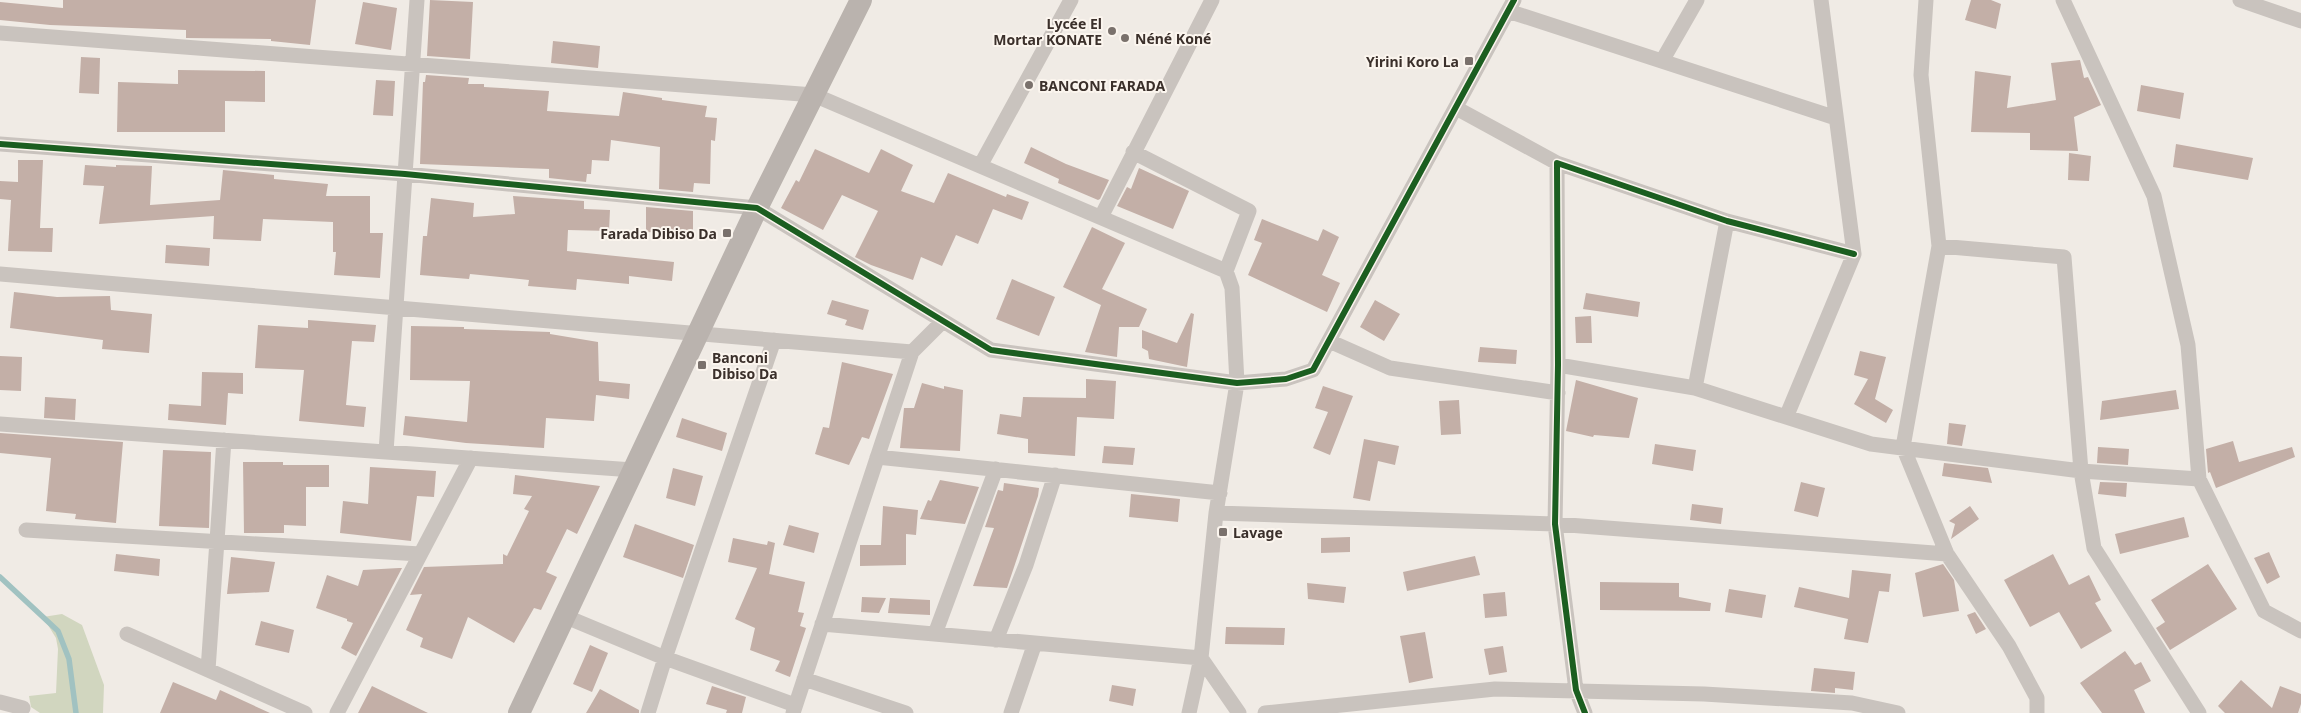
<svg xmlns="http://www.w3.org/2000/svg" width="2301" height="713" font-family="'Noto Sans',sans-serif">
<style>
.green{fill:#d1d6bf}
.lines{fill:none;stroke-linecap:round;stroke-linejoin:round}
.stream{stroke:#a1c2c1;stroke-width:5.5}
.building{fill:#c3afa7}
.minor{stroke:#c9c3be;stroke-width:15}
.secondary{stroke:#bab3ae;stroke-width:22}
.cycleway-casing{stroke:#fbf5ee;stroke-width:9}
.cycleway{stroke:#1b5e20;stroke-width:6}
.poi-dot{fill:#7a716c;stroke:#fbf5ee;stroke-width:2}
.labels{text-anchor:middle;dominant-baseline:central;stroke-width:4;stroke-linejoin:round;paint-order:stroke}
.poi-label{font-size:14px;font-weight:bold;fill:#3b302b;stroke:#fbf5ee;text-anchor:start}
</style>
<rect width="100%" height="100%" fill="#f0ebe5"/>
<path class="green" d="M62,614L82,625L104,685L103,713H40L31,707L29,696L56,693L58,649L56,638L43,617Z"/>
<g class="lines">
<path class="stream" d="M0,577L58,631L69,659L76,713"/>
</g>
<path class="building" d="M63,0H316L310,45L271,41V39L186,38V30L50,25L0,20V2L63,8Z
M430,0L473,2L470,59L427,56Z
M1971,0H1991L2001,4L1996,29L1965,20Z
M363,2L397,8L391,50L355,44Z
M553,41L600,46L598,68L551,63Z
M81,57L100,58L99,94L79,93Z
M2080,60L2084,78L2088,77L2101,105L2074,117L2078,151L2030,150V133L1971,132L1975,71L2011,76L2007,108L2056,100L2051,63Z
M178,70L265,71V102L225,101V132H117L118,82L178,84Z
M426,75L469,78L468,84H484V87L549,91L547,111L619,116L623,92L662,98V100L707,106L705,117L717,118L715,141L711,140L710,184L694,183L693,192L659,189L660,147L611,140L609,161L592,160L591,174H587L586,182L549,178V169L420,164L423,82H425Z
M376,80L395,81L393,116L373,115Z
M2141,85L2184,93L2180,119L2137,111Z
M2176,144L2253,158L2248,180L2173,167Z
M1031,147L1066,164L1109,180L1100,199L1098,200L1058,183L1059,179L1024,163Z
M815,149L869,173L881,149L913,165L901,191L934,203L948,173L1006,197L1007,194L1029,202L1022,220L993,209L978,244L956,235L942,266L921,257L913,280L871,265L855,257L878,211L842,195L823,230L781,208L796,180L799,182Z
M2069,153L2091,156L2089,181L2068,180Z
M18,160H43L40,228H53L52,252L8,251L11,200L0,199V181L18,182Z
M85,165L116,167V165L152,166L150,205L220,200L223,170L274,175V179L328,184L326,196H370V233H383L380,278L334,275L336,252H333V222L263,219L261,241L213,239L214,216L99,224L104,186L83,185Z
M1139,168L1189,191L1173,229L1117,206L1127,187L1131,189Z
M513,196L584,201V209L610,210L609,231L568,230L567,251L674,262L672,281L629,276V284L577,279L576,290L528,286L529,280L470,274L469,279L420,275L423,236H427L431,198L474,203L473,217L515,214Z
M646,207L693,211V234L646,232Z
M1262,219L1318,241L1323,229L1339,237L1322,275L1340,283L1327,312L1248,275L1262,243L1254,240Z
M1092,227L1125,243L1102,289L1147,309L1139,327H1119L1117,357L1085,352L1101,305L1063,287Z
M166,245L210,248L209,266L165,263Z
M1012,279L1055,297L1039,336L996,319Z
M14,292L57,297L110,296L111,310L152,314L149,353L102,349L103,340L10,328Z
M1586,293L1640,302L1638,317L1583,309Z
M832,300L869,310L863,330L845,325L847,320L827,314Z
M1375,300L1400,314L1384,341L1360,327Z
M1191,313L1194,314L1187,367L1149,359L1148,351L1142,348V330L1177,343Z
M1591,316L1592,343H1576L1575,317Z
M308,320L376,325L374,342L352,341L346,405L366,407L364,427L299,421L304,370L255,368L258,325L308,328Z
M411,326L464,327V329L550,332V334L598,342L599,381L630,384L629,399L596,395L594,421L546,418L544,448L466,443L403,435L405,416L467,422L470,381L410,380Z
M1480,347L1517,350L1516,364L1478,362Z
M1860,351L1886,357L1875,399L1893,410L1886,423L1854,404L1868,379L1854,375Z
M0,356L22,357L21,391L0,390Z
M842,362L893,374L869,439L862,437L849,465L815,454L823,427L829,428Z
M202,372L243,373V394L228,393L226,425L168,420L169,404L201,406Z
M1086,379L1116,381L1114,419L1077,417L1075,456L1028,453V439L997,434L1000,414L1021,417L1023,397L1086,398Z
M1576,380L1638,398L1629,438L1594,435L1593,437L1566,431Z
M922,383L944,389V386L963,390L960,451L900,448L904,408H914Z
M1323,386L1353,396L1330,455L1313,448L1328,412L1315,408Z
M2176,390L2179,409L2100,420L2102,401Z
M45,397L76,399L75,420L44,418Z
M1459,400L1461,434L1441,435L1439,401Z
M682,418L727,433L722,451L676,437Z
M1949,423L1966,425L1962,446L1947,444Z
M0,433L123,442L116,523L75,519L76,514L46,511L51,458L0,453Z
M1364,439L1399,446L1395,465L1378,461L1370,501L1353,498Z
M2233,441L2239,462L2292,447L2295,457L2216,488L2210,472L2208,473L2206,449Z
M1655,444L1696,450L1693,471L1652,464Z
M1104,446L1135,448L1133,465L1102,463Z
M2098,447L2129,449L2128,465L2097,463Z
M163,450L211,452L209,528L159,526Z
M243,462H283V465H329V487H306V526L284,525V533H244Z
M1944,463L1988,468L1992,483L1942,476Z
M370,467L436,471L434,497L417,496L411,541L340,533L343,501L368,504Z
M673,468L703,476L695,506L666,498Z
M515,475L600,486L577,534L567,529L546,572L557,577L541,610L534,608L514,643L468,617L452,659L420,647L423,638L406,630L422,594L410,595L424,567L503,564V554L507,556L529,511L524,509L532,496L513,494Z
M940,480L979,487L965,524L920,519L928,500L931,501Z
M1801,482L1825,488L1818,517L1794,511Z
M2100,482L2127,483L2126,497L2098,494Z
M1004,483L1039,488L1038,496L1007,588L973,586L994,528L985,527L998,490L1003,491Z
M1131,494L1180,499L1178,522L1129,517Z
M1692,504L1723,508L1721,524L1690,520Z
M883,506L918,510L916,535L906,534V565L860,566V545H881Z
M1970,506L1979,519L1951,539L1955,524L1949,521Z
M2184,517L2189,537L2120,554L2115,534Z
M635,524L694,545L683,578L623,557Z
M789,525L819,533L814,553L783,545Z
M1350,537V552L1321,553V538Z
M733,538L767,545L768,541L775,543L769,574L805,582L798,612L804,613L800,626L806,628L790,677L775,671L780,661L750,650L755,628L735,619L757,568L728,562Z
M2269,552L2280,577L2267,584L2254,558Z
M116,554L160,559L159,576L114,571Z
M2053,554L2069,585L2089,575L2101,600L2095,603L2112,631L2081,649L2059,612L2030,627L2004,580Z
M1475,556L1480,575L1407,591L1403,572Z
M231,557L275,562L269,592L227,594Z
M1943,564L1954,580L1959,611L1923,617L1915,573Z
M2208,564L2237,609L2170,650L2156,628L2165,622L2151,600Z
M399,568H402L356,656L341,648L353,623L347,621V619L316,608L327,575L358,586L363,570Z
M1852,570L1891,574L1889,592L1879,591L1868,643L1844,639L1848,619L1794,607L1799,587L1849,598Z
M1600,582L1679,583V597L1711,603L1710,611L1600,610Z
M1307,583L1346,587L1344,603L1308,599Z
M1729,589L1766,595L1762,618L1725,612Z
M1505,592L1507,616L1485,618L1483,594Z
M862,597L886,598L879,613L861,612Z
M890,598L930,600V615L888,613Z
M1975,612L1986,629L1976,634L1967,615Z
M261,621L294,630L289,653L255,645Z
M1226,627L1285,628L1284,645L1225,644Z
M1425,632L1433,678L1409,683L1400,636Z
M590,645L608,653L592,692L573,684Z
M1503,646L1507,672L1489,675L1484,649Z
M2125,651L2135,665L2141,662L2151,681L2134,690L2145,713H2102L2080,683Z
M1814,668L1855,672L1853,690L1835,688V693L1811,691Z
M2241,680L2272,708L2280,686L2301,694V704L2298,713H2225L2218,706Z
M173,682L216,700L220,690L270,713H160Z
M1112,685L1136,689L1133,706L1109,701Z
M372,686L428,713H358Z
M712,686L746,697L742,713H726L727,710L706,704Z
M600,689L639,710V713H586Z"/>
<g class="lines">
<path class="minor" d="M1926,0L1921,75L1939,246L1903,447L1947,554L2009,646L2037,698V713
M2063,0L2154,196L2188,345L2199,479L2264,611L2301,631
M2240,0L2301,21
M1508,11L1836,118
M0,33L814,95L1226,271
M1662,61L1697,0
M1456,108L1557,163
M0,144L405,174L757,208L991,350L1237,383L1286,379L1313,370L1514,0
M1133,152L1249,211L1226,271L1232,288L1237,383L1216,513L1201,658L1189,713
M980,166L1071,0
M1101,217L1212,0
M1939,246L2064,257L2081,471L2094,548L2199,713
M0,274L912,352
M1329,341L1390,368L1558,393
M1558,365L1695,388L1871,444L2081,471L2199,479
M1695,388L1727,221
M1787,415L1854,254L1821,0
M0,424L633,470
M386,452L417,0
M877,457L1220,493
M1216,513L1555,524L1947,554
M26,530L420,554
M564,616L665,658L795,705
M822,624L1201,658L1239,713
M127,634L305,713
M935,634L996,469
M996,640L1026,565L1055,475
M208,670L224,440
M804,679L906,713
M0,702L23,708
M337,713L471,458
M648,713L665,658L774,340
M793,713L912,352L943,321
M1011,713L1035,643
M1265,713L1495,689L1704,694L1852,703L1898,713
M1585,713L1576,690L1555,524L1558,365L1557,163L1727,221L1854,254"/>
<path class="secondary" d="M519,713L757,208L861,0"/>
<defs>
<path id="cycleway" d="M0,144L405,174L757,208L991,350L1237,383L1286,379L1313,370L1514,0
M1585,713L1576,690L1555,524L1558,365L1557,163L1727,221L1854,254"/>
</defs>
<use href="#cycleway" class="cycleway-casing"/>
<use href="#cycleway" class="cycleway"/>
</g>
<g class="poi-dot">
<circle cx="1112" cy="31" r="5"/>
<circle cx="1125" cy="38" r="5"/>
<rect x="1464" y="56" width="10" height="10" rx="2.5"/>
<circle cx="1029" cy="85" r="5"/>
<rect x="722" y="228" width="10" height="10" rx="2.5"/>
<rect x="697" y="360" width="10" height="10" rx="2.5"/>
<rect x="1218" y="527" width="10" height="10" rx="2.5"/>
</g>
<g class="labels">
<g class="poi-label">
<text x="1102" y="23" text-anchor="end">Lycée El<tspan x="1102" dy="16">Mortar KONATE</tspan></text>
<text x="1135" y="38">Néné Koné</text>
<text x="1459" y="61" text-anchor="end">Yirini Koro La</text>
<text x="1039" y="85">BANCONI FARADA</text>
<text x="717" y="233" text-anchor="end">Farada Dibiso Da</text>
<text x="712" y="357">Banconi<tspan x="712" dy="16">Dibiso Da</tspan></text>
<text x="1233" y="532">Lavage</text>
</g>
</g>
</svg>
